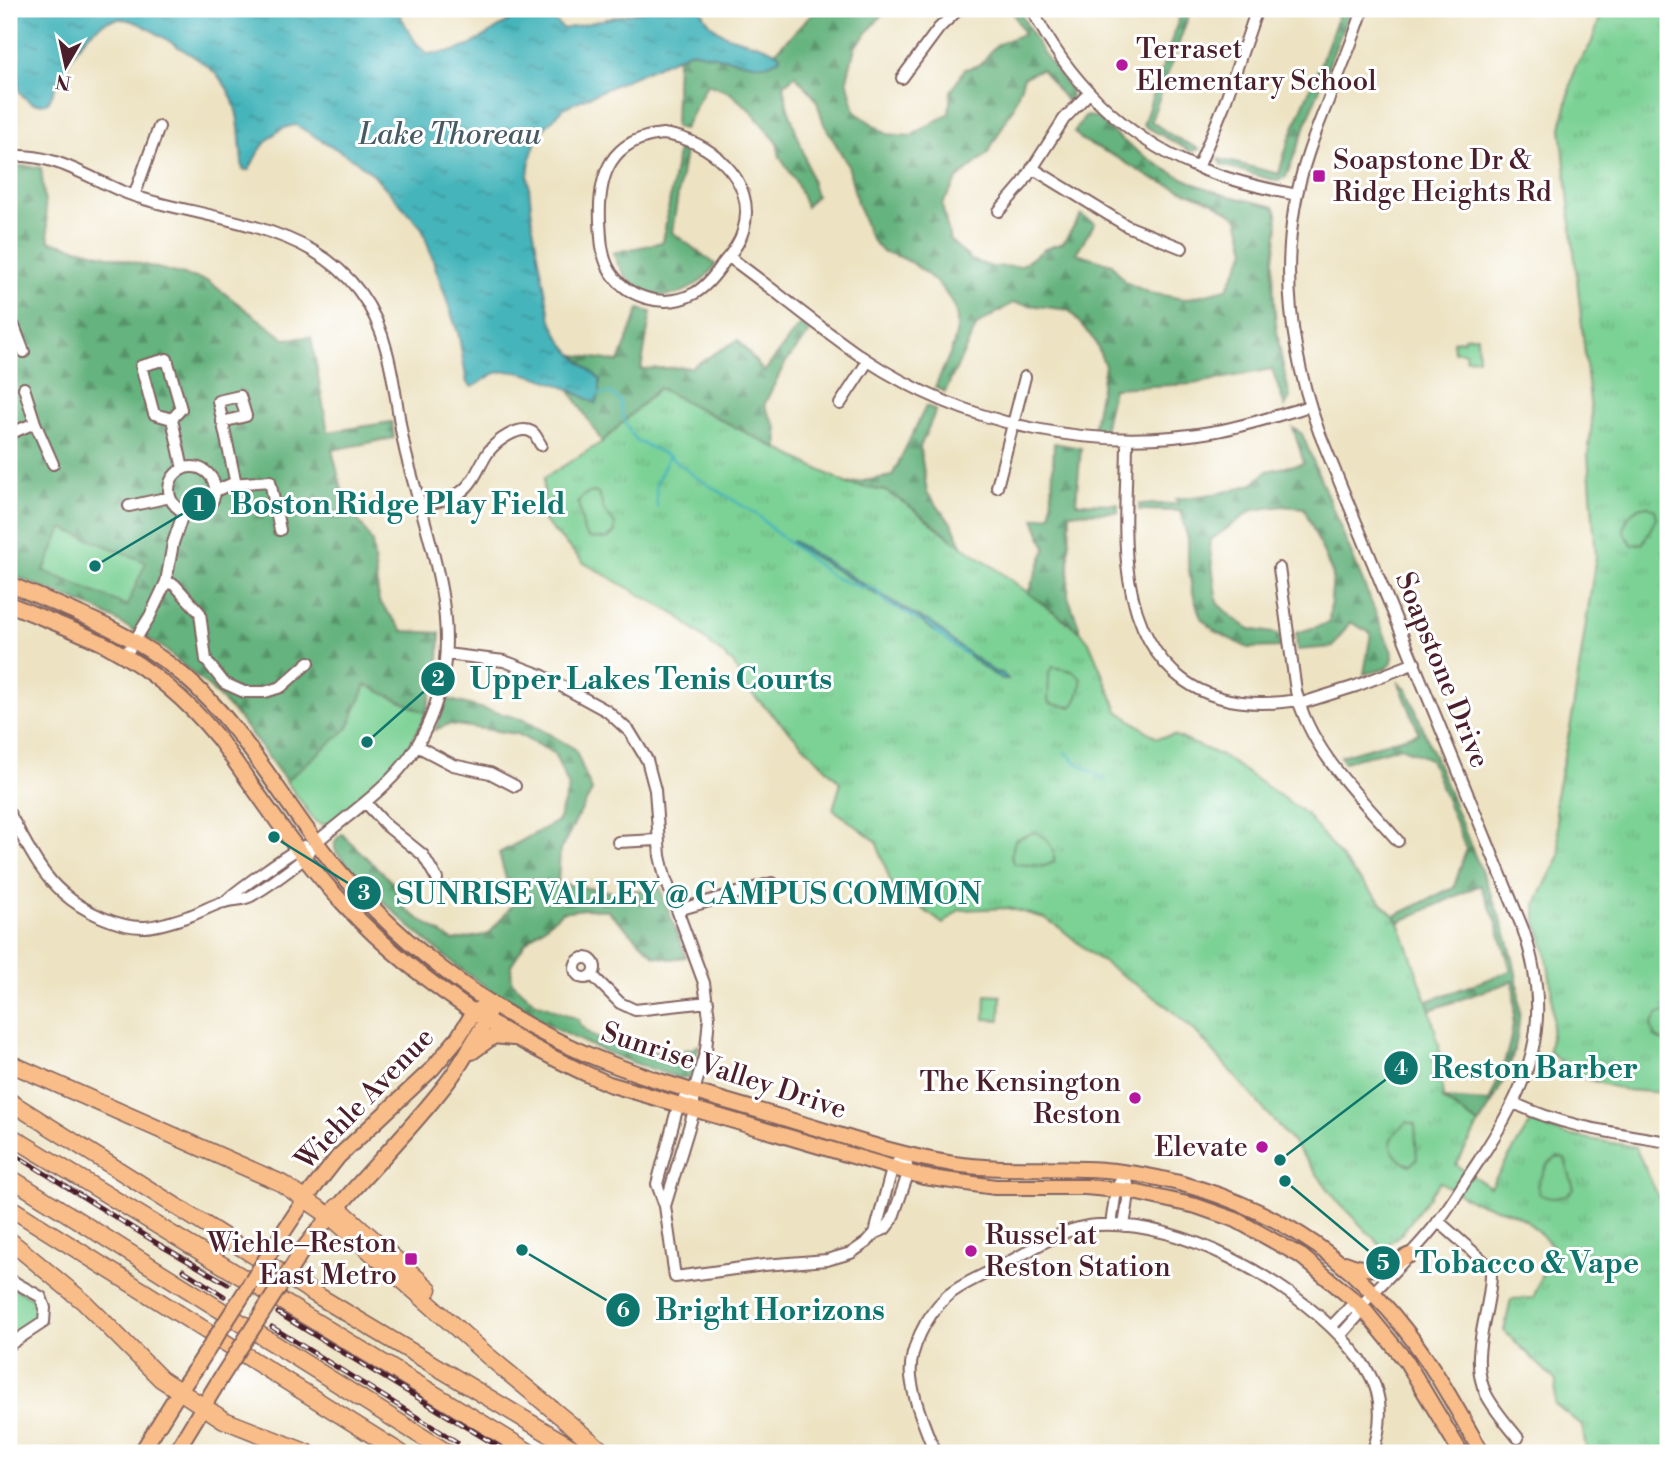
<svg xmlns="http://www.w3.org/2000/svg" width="1677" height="1462" font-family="'Libre Bodoni',serif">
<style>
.grass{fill:url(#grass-tufts);stroke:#637860;stroke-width:2}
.forest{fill:url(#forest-firs);stroke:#586954;stroke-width:2}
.park{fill:#7cd195;stroke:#637860;stroke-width:2}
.water{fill:url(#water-ripples);stroke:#486a73;stroke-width:2}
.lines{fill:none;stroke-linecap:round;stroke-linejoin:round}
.stream{stroke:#45b5bb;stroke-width:2.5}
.minor-casing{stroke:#836460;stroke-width:14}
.major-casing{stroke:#836460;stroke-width:18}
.highway-casing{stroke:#836460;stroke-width:19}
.minor{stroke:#fff;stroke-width:10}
.major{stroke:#f9bd89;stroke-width:14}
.highway{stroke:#f9bd89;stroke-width:16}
.rail-casing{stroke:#4a1f2b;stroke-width:5}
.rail{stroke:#fff;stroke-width:2.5;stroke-dasharray:8;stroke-linecap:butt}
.major-bridge-casing{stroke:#836460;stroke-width:18;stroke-linecap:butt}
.major-bridge{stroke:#f9bd89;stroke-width:14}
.poi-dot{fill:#b5179e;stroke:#fff;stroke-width:2.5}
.labels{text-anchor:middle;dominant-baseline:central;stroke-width:6;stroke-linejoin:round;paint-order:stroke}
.poi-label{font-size:28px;fill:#4a1f2b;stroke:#fff;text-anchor:start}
.street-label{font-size:28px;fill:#4a1f2b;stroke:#fff}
.water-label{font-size:30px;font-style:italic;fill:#485b65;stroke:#fff}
.leader{fill:none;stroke:#0f766e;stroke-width:2.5}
.callout-dot{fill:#0f766e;stroke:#fff;stroke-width:2.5}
.mark-label{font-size:21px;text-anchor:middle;font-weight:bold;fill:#fff}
.callout-label{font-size:30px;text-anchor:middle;font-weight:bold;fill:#0f766e;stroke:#fff;stroke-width:6;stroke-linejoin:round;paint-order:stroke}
</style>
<defs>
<pattern id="grass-tufts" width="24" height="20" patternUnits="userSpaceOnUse" patternTransform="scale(1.75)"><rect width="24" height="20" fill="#7cd195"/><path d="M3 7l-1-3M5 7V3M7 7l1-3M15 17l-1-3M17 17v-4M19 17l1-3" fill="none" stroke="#6db381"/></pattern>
<pattern id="forest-firs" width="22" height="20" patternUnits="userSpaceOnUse" patternTransform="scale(1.75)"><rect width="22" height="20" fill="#65b37e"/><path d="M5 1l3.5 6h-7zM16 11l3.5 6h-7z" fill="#559167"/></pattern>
<pattern id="water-ripples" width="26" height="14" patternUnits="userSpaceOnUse" patternTransform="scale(1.75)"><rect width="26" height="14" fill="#45b5bb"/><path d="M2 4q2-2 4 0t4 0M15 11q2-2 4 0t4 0" fill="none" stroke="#3c9398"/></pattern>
</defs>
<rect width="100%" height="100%" fill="#fff"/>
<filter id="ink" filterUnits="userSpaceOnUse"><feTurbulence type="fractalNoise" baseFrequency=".0143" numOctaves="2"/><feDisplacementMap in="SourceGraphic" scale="14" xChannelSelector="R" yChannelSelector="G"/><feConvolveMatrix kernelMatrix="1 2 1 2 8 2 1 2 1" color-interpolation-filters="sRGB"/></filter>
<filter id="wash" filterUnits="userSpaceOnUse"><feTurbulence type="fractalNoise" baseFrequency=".00686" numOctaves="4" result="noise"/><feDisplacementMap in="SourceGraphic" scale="28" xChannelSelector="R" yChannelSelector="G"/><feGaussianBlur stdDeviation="1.57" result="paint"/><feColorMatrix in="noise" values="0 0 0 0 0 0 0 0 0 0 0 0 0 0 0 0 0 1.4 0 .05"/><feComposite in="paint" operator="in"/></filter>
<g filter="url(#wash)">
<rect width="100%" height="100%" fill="#ede3c3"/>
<path class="grass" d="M1603,9H1668V1093L1624,1090L1577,1076L1549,1051L1553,1019L1551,984L1546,952L1536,919V903L1560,855L1555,800L1571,723L1596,556L1588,455L1592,421L1561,128L1575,67L1591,44Z
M659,387L847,484L885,491L911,507L952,539L988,563L1081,632L1089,642L1118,711L1157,738L1174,735L1224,757L1306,814L1356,876L1394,916L1399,922L1430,1010L1439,1045L1443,1100L1479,1124L1456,1165L1490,1187L1531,1122L1566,1135L1635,1147L1668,1217V1453H1587L1582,1426L1555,1404L1556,1381L1504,1331L1511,1299L1533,1298L1553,1246L1526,1220L1510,1212L1472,1201L1440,1182L1402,1233L1383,1248L1339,1203L1294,1144L1219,1058L1196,1032L1163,1003L1094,956L1060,928L1044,918L1008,908L959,910L943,924L892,886L876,841L833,809L841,783L743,685L734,664L678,616L584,563L543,520L544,478L602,442Z"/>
<path class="forest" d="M817,9H887L855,47L847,79L855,112L887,134L911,136L949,113L951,91L965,69C992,64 981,57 996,46C1004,40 1016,37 1024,34L1011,9H1018L1041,50L1071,91V98L1068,103L1041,69L1024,77L1013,108L987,154L958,178L942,205L950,240L971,260L992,267L1021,266L1045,249L1063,243L1081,215L1095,223L1076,253L1112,264L1125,282L1150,293L1185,299L1227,289L1246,250L1238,218L1213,202L1151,178L1116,157L1082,140L1074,132L1085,116L1096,117C1130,150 1171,176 1216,192C1235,199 1255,201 1274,207C1282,216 1275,247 1274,260C1271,307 1279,352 1290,397L1285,407L1272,369L1193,384L1113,388L1104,431L1093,430L1105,366L1095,341L1069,310L1013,303L977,325L945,392L935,387C956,340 975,314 928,275C916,265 899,254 884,253L871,239L857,203L848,165L824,124L816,99L795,75L784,85L787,105L803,151L816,196L806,207L796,182L780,157L777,142L750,110L729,92L707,84L684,129L675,127L677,58L691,51L753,64H769L780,55L775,52Z
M1182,9H1191L1151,121L1174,137L1199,149L1192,152L1143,125Z
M1340,9H1350L1286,177L1276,181L1222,165L1219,159L1279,174C1293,117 1324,66 1340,9Z
M678,149L685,151L672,232L716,265C683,308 633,307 613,253L663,242Z
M26,166L41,168L49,241L208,281L285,339L311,337L328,432L392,422L394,438L332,450L344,497L372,542L379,601L403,631L440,633L439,664L426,713L366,685L348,728L286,781L239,718L210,688L162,647L98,610L9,574V167Z
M639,309L651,312L641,369L691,367L738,340L764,372L800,324L810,332L785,363L764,405L777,429L778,449L659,388L602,442L569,389L595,403L584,365L575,355L619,362Z
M926,406L936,410L920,447L927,493L952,524L963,547L911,507L885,491L847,484L892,476Z
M1293,428L1302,434L1393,655C1394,671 1376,671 1364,674L1371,633L1350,622L1333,647L1297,650L1296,633L1329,623L1333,575L1304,508L1282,506L1253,510L1209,541L1217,603L1233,618L1250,629L1279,634L1280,647L1248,648L1216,632L1201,618L1192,590L1188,563V539L1180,511L1139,510V504H1178L1176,499L1221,493L1253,484L1267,471L1304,463Z
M1054,443L1081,448L1076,503L1118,504V512L1070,513L1068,596L1081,632L1028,593L1046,548L1034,519L1051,515Z
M1399,683L1407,689C1428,740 1448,791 1469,842C1492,898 1523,958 1519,1020C1517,1059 1500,1092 1479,1124L1443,1099L1489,1102C1506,1063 1519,1024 1513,981L1430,1010L1427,1001L1511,971L1496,920L1480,885L1399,922L1394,916L1454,887L1466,849L1430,759L1400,747L1344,762L1340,756L1419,733Z
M447,699L524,720L575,749L592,791L560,850L558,883L618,893L660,888L686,957L670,959L655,956L607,910L584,909L562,912L526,942L511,965L512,982L534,1002L578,1019C587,1050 675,1061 699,1045L693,1071L689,1077L680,1078C534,1035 436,963 336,852C333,843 335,839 342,834L392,882L406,910L453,941L489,934L513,904L499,853L558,821L569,787L554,753L517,734L449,724L435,730Z"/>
<path class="park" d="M1477,336L1478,358L1466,359L1465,352H1454L1453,341L1464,340V337Z
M593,492L599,494L604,511L615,524V532L607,539L589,538L584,532L578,502L584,495Z
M1648,506L1655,510L1657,517L1643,543L1632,545L1624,533C1624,518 1634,507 1648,506Z
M62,528L146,562L127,606L44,571Z
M1053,667L1072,671L1081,678C1082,687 1078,702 1071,707L1052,704L1048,701L1049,672Z
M366,685L426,713C421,725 415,736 408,747C397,765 345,820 325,824C320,825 319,823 315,821L286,781L348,728Z
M1034,832C1046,835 1056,850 1054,862L1045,866L1015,864L1011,857L1015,840Z
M986,995L1001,996L1000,1020L985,1019Z
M1668,1011V1040L1662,1041L1655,1037L1651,1025L1658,1014Z
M1407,1122L1415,1124L1417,1159L1410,1165C1400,1163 1388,1150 1391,1139C1394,1132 1402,1126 1407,1122Z
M1558,1157L1565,1159L1574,1189C1566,1198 1550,1201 1540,1194L1537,1185L1547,1165Z
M9,1285L34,1299L32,1303L38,1308L40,1306L41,1315L34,1322L9,1338Z"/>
<path class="water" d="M13,9H393L398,12L416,43L428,54L455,51L469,46L528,9L557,23L563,29L650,9H701C717,47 752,35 780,55L779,59L769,64H753L691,51L565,107L538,135L530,159L528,176L533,227L550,316C557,343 579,361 600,379V394L595,403C575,390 518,365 496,373C487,376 481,384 472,387L467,383L459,336L422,228L374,175L356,161L296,125C273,127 258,150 249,170H243C239,146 242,121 231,96C219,69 196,58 172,43C150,29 124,8 99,26C73,44 62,76 48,102C35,107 27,102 19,91C19,82 19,72 17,63C13,46 1,25 13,9Z
M793,541L920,618L931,622L957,645L995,672L1002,673L1008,679H1003L991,673L923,623L791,543Z"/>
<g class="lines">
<path class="stream" d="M600,394L611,393L620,401L622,415L630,432L637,441L669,456L696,477L759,516L774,531L833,577L862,588L870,587L878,591L884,601L894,608H899
M657,507L656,484L669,456
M904,612L919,621
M935,632L967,655
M1065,752L1076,762L1105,780"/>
</g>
</g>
<g filter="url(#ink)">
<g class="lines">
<defs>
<path id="minor" d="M1032,9C1066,78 1123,136 1194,166C1227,180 1262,188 1297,195
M902,78L939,28L959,9
M663,134C708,139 759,180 743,231C740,242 732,253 724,262C716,274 707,286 695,293C664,310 624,298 608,267C601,253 601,237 600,221C598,174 611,139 663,134Z
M9,156C54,154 80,173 119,190C134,197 150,201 166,205C261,228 359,239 387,352C396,386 398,421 406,454C424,526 459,611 441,685C421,767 380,789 320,839C313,845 309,854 302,860C286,873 268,886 251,896C241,901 234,899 224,902C214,904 203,911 192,915C177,920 161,926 145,927C118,928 83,911 63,893C39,873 25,840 9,813
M1032,168L1127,226L1182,248
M1198,168L1224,105L1257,9
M134,196L159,127
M999,211L1023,183L1064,119L1089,93
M729,257C775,290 818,327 865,359C968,427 1096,453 1217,431C1249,425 1279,415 1310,406
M9,322L14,326L24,352
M24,388L35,423L53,464
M840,404L868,361
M172,419L154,414L141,366L167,359L181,409L172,419L183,469
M222,422L246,416L240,396L218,401L236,484
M9,434L35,423
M1127,439C1127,485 1122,534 1129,579C1145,674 1204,715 1298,700
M169 490a23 23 0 1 1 46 0a23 23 0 1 1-46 0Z
M997,487L1025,377
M215,491L231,484L270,481L280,530
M129,506L170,497
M419,507C433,502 449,500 461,492C475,482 479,465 489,451C496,442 519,424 532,432C536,434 538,441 541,445
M1279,568L1296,691C1310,751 1359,796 1398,841
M166,582L175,585L200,613L206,660L224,683L244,692H265L281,687L309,662
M446,654L504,661L541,675L607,711L630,732L647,760L655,790L660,856L665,877L704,983L709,1017L706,1050L694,1091V1111L665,1206
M125,656L150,616L166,582L173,543L184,511
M1299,704L1356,686L1415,663
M417,746L453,765L490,773L515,786
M366,803L387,826L423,855L437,879
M618,842L657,840
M225,902C231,894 295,849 304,846
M678,910L772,883
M575 968a10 10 0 1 1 20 0a10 10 0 1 1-20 0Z
M593,976L620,1003L635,1010L708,1002
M694,1091L686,1096L678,1106L657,1184L665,1206L675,1277L764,1265L827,1260L851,1253L867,1242L875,1233L885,1229L892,1220L908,1174L905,1153
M1514,1103C1563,1127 1616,1133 1668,1142
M1438,1221L1488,1265L1491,1271C1492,1311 1467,1355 1486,1394C1494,1410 1507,1424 1518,1438
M1111,1225L1116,1190L1124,1173
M1124,1226C1126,1209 1133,1188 1124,1173
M875,1233L892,1169L905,1153
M9,1279L41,1297L45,1308L44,1322L9,1345
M1331,1327L1349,1308L1361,1306
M1340,1336L1357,1317L1361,1306C1386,1278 1414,1253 1437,1223C1451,1205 1463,1184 1476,1165C1529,1085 1556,1025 1523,929L1319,432C1287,342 1277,246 1308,154C1324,105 1348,58 1363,9
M935,1453C926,1429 914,1403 911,1377C908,1350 927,1315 946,1297C961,1284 980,1277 997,1268C1029,1253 1062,1226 1098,1225C1182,1221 1286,1279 1342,1338C1355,1353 1368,1367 1375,1386C1383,1408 1380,1432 1372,1453"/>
<path id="major" d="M9,584C70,610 132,632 183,675C241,724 277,792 323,851C390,937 483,1009 584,1053C647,1080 714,1097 780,1117C837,1134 895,1155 954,1164C1007,1172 1062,1165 1115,1171C1231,1185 1335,1238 1406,1331C1436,1369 1458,1412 1482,1453
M9,604C42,618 76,630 108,646C150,669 188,701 218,738C259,794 296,853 343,903C416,982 510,1041 609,1084L924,1177L995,1187H1085L1129,1191L1196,1206L1236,1220L1301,1256L1361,1306L1406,1361L1461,1453
M472,1052L494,1036L513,1038
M282,1234L306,1198L338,1157L432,1069L457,1039L474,1012L480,1008
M304,1248C348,1191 402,1141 446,1084C462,1064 473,1041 487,1020L488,1013
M1345,1263C1372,1274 1384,1267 1410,1255
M141,1453L179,1392L198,1365
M175,1453L220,1379"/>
<path id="highway" d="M9,1063L281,1183L330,1216L488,1356L605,1453
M9,1101L315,1294L581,1453
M9,1135L531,1453
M9,1177L448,1453
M9,1207L401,1453
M337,1207L429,1289
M9,1240L84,1302L161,1379L224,1420L308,1453"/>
</defs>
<use href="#minor" class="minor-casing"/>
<use href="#major" class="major-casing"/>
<use href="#highway" class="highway-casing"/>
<use href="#minor" class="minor"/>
<use href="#major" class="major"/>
<use href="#highway" class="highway"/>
<defs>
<path id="rail" d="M9,1151L160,1245L228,1284
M183,1270L224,1296
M278,1313L509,1453
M272,1327L457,1442
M468,1448L476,1453"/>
</defs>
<use href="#rail" class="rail-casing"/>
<use href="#rail" class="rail"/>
<defs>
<path id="major-bridge" d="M198,1365L282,1234
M220,1379L304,1248"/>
</defs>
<use href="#major-bridge" class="major-bridge-casing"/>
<use href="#major-bridge" class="major-bridge"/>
</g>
</g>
<g class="poi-dot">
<circle cx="1122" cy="65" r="7"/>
<rect x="1312" y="169" width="14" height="14" rx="3.5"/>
<circle cx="1135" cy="1098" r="7"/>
<circle cx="1262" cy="1147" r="7"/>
<circle cx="971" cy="1251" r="7"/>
<rect x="404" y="1252" width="14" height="14" rx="3.5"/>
</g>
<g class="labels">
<g class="poi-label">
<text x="1136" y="49">Terraset<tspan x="1136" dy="32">Elementary School</tspan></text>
<text x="1333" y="160">Soapstone Dr &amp;<tspan x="1333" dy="32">Ridge Heights Rd</tspan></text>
<text x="1121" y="1082" text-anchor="end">The Kensington<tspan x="1121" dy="32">Reston</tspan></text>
<text x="1248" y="1147" text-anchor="end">Elevate</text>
<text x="985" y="1235">Russel at<tspan x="985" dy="32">Reston Station</tspan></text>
<text x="397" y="1243" text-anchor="end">Wiehle–Reston<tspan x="397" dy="32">East Metro</tspan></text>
</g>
<g class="street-label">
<text transform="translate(1442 670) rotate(68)">Soapstone Drive</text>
<text transform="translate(724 1071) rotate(18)">Sunrise Valley Drive</text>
<text transform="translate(365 1099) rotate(-46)">Wiehle Avenue</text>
</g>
<g class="water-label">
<text x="450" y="135">Lake Thoreau</text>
</g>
</g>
<path class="leader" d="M95 566L199 504M367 742L438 679M274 837L364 893M1280 1160L1401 1068M1285 1181L1383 1263M522 1250L623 1310"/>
<g class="callout-dot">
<circle cx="95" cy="566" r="7"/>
<circle cx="367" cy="742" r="7"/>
<circle cx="274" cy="837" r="7"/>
<circle cx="1280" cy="1160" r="7"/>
<circle cx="1285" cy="1181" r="7"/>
<circle cx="522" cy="1250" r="7"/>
<circle cx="199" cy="504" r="18"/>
<circle cx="438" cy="679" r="18"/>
<circle cx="364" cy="893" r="18"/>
<circle cx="1401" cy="1068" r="18"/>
<circle cx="1383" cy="1263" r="18"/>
<circle cx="623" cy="1310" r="18"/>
</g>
<g class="mark-label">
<text x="199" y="511">1</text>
<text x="438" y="686">2</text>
<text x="364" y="900">3</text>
<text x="1401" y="1075">4</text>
<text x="1383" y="1270">5</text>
<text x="623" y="1317">6</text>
</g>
<g class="callout-label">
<text x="398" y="514">Boston Ridge Play Field</text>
<text x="651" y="689">Upper Lakes Tenis Courts</text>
<text x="689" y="904">SUNRISE VALLEY @ CAMPUS COMMON</text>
<text x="1535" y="1078">Reston Barber</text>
<text x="1527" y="1273">Tobacco &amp; Vape</text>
<text x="770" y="1320">Bright Horizons</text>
</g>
<rect width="1677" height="1462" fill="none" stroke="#fff" stroke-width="35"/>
<g transform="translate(66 66) rotate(189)" stroke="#ffffff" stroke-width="5" paint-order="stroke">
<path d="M0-5L12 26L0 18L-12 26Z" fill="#4a1f2b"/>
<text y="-10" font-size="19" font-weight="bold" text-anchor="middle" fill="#4a1f2b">N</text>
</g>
</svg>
